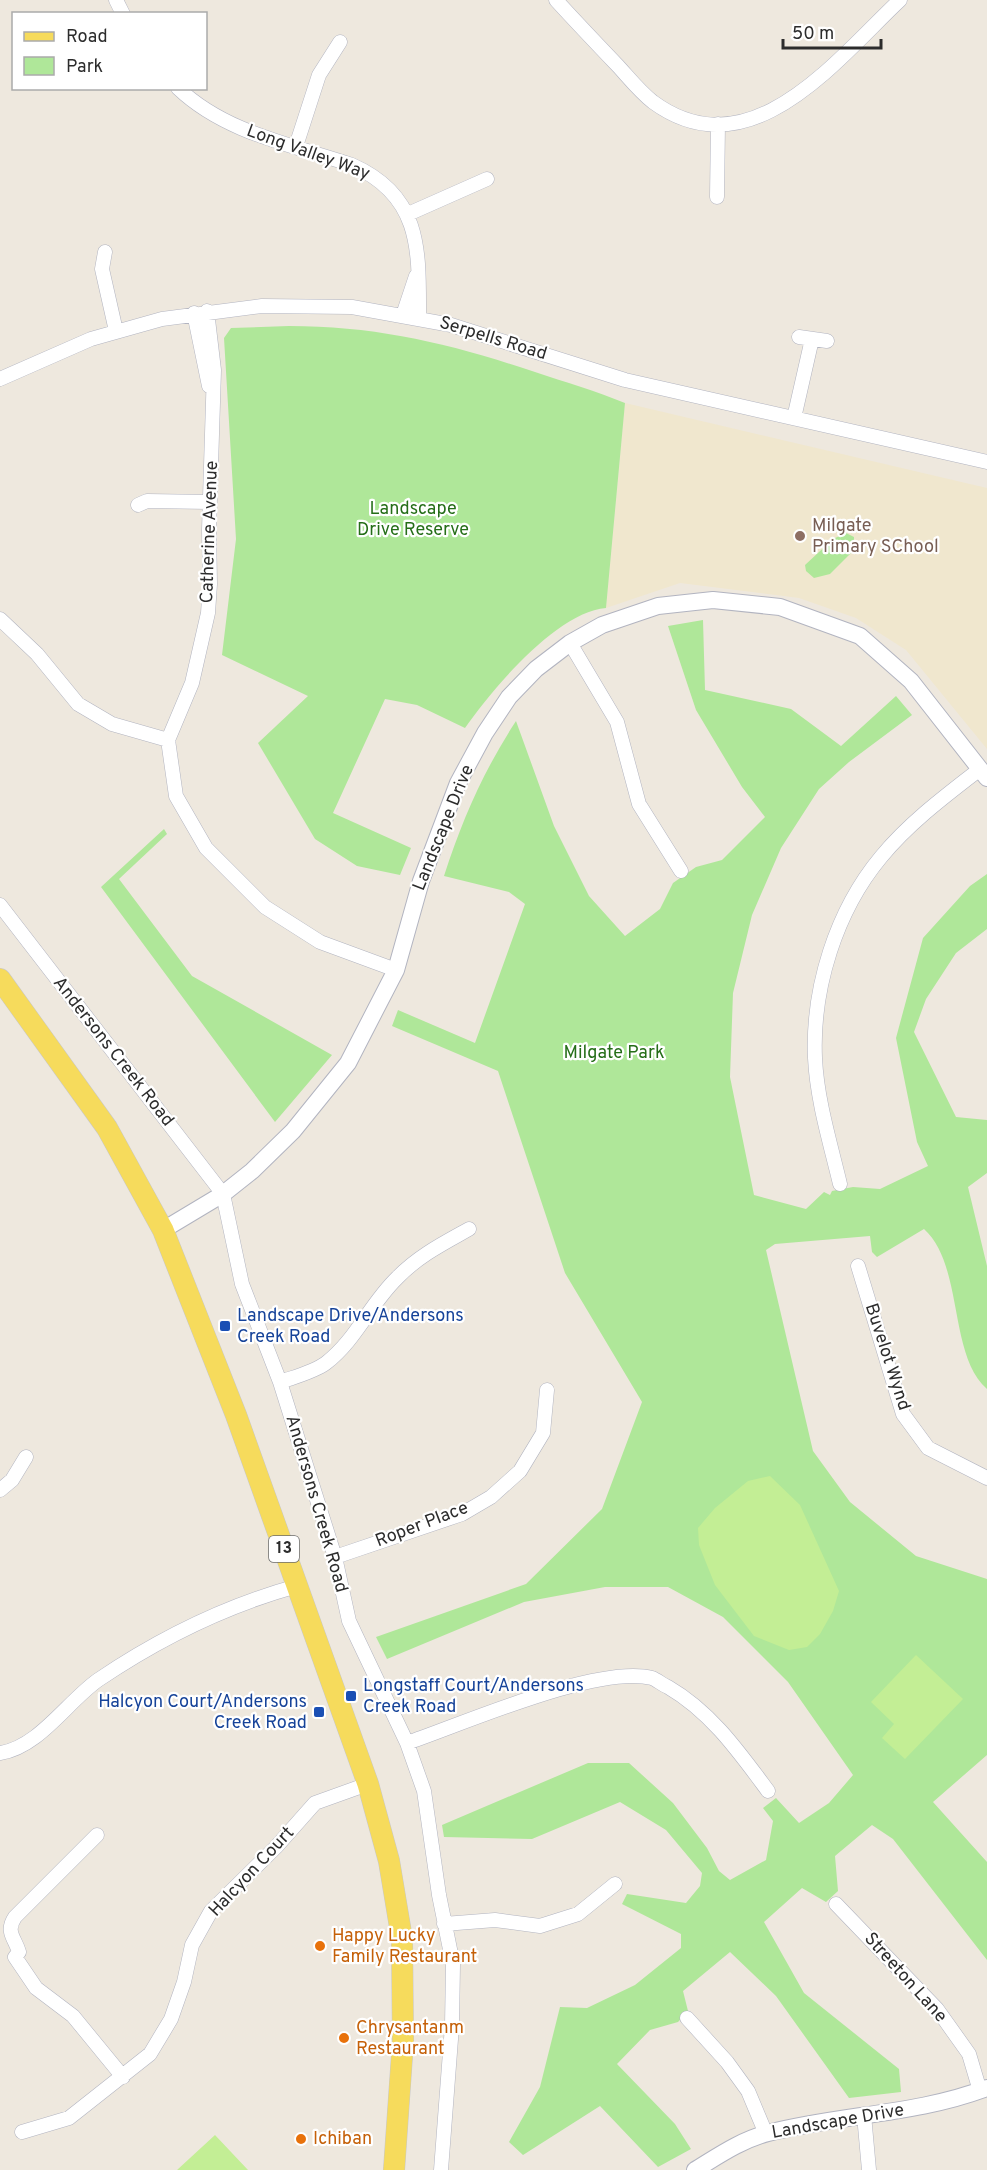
<svg xmlns="http://www.w3.org/2000/svg" width="987" height="2170" font-family="Overpass,sans-serif">
<style>
.education{fill:#f0e7ce}
.green{fill:#afe799}
.pitch{fill:#c3ee95}
.lines{fill:none;stroke-linecap:round;stroke-linejoin:round}
.minor-casing{stroke:#b2b4c0;stroke-width:15}
.tertiary-casing{stroke:#b2b4c0;stroke-width:18}
.primary-casing{stroke:#c8c8c8;stroke-width:22}
.minor{stroke:#fff;stroke-width:14}
.tertiary{stroke:#fff;stroke-width:16}
.primary{stroke:#f6db5c;stroke-width:21}
.education-dot{fill:#8d6e63;stroke:#fff;stroke-width:2}
.transit-dot{fill:#1a4fb4;stroke:#fff;stroke-width:2}
.food-dot{fill:#e8710a;stroke:#fff;stroke-width:2}
.labels{text-anchor:middle;dominant-baseline:central;stroke-width:4.5;stroke-linejoin:round;paint-order:stroke}
.shield{fill:#fff;stroke:#6b6b6b;stroke-width:1.5}
.shield-label{font-size:16px;font-weight:bold;fill:#2c2c2c}
.street-label{font-size:18px;fill:#2c2c2c;stroke:#fff}
.park-label{font-size:18px;fill:#256e18;stroke:#fff}
.education-label{font-size:18px;fill:#785e54;stroke:#fff;text-anchor:start}
.transit-label{font-size:18px;fill:#164399;stroke:#fff;text-anchor:start}
.food-label{font-size:18px;fill:#c56008;stroke:#fff;text-anchor:start}
</style>
<rect width="100%" height="100%" fill="#eee8de"/>
<path class="education" d="M625,403L987,488V749L906,650L856,618L799,598L680,583L606,608Z"/>
<path class="green" d="M289,326C378,326 451,344 535,372C565,382 596,391 625,403L606,608C557,612 492,689 465,728L417,705L385,699L333,813L411,848L400,875L357,866L315,839L258,743L308,696L222,655L236,539L224,338L231,328Z
M846,533L854,537V550L830,574L814,578L806,571L805,565L833,539Z
M703,620L705,690L791,709L841,746L896,696L912,715L849,762L819,789L781,848L752,915L733,993L730,1077L754,1195L806,1209L824,1192L830,1195L832,1191L853,1187L880,1189L928,1166L917,1142L896,1038L923,938L970,886L987,874V929L956,953L926,999L914,1032L956,1117L987,1120V1173L968,1187L987,1266V1389C948,1355 964,1265 924,1229L877,1257L872,1252L870,1236L775,1244L766,1250L813,1451L850,1502L916,1556L987,1579V1755L933,1802L987,1862V1960L893,1839L872,1825L835,1856L838,1891L826,1902L802,1888L764,1922L804,1993L899,2069L901,2092L849,2098L776,1996L730,1952L683,1991L688,2011L678,2022L650,2030L617,2064L675,2124L691,2149L658,2167L600,2106L523,2155L509,2142L540,2087L560,2007L587,2008L635,1985L681,1948V1934L622,1904L627,1894L686,1903L700,1886L702,1873L666,1830L620,1802L532,1839L444,1837L442,1825L588,1763H629L673,1803L707,1848L719,1871L730,1880L766,1860L773,1821L763,1808L776,1798L799,1823L829,1803L853,1775L788,1682L723,1617L668,1587H605L524,1602L387,1659L376,1637L526,1584L602,1509L642,1402L565,1273L498,1071L392,1026L398,1010L475,1043L525,904L509,892L444,876C462,820 484,770 516,721L554,826L589,896L625,936L660,909L673,883L696,867L722,860L765,817L742,787L696,710L668,626Z
M164,829L167,834L119,879L192,976L332,1055L275,1122L101,887Z"/>
<path class="pitch" d="M770,1476L800,1505L839,1591L833,1611L820,1634L807,1647L789,1650L754,1636L715,1585L699,1545L698,1528L715,1508L748,1481Z
M916,1655L963,1699L905,1759L882,1738L894,1724L871,1702Z
M215,2135L248,2170H177Z"/>
<g class="lines">
<defs>
<path id="minor" d="M116,0L123,14
M556,0C576,22 597,44 618,66C629,78 640,92 653,102C750,173 836,60 900,0
M178,88C225,133 293,145 352,165C422,196 419,251 419,317
M296,146L319,75L340,42
M717,197L718,124
M408,214L487,179
M105,252L102,269L116,331
M207,311L214,370L209,530L210,584L208,613L192,683L168,740L176,796L206,848L265,907L320,942L396,970
M194,313L209,386
M403,315L416,276
M799,337L827,341
M0,379L91,339L162,319L262,306L352,307L451,325L625,380L987,462
M794,418L812,339
M138,505L147,501L210,502
M0,619L37,654L78,704L112,724L168,740
M570,643L617,722L639,804L681,871
M0,905L223,1194L242,1284L280,1382L335,1557L349,1621L407,1743L424,1791L439,1895L453,1964L452,2026L441,2170
M840,1184C830,1142 817,1100 815,1058C812,988 836,911 881,857C909,823 945,796 980,769
M858,1266L903,1414L928,1448L987,1478
M280,1382C294,1377 314,1372 326,1363C356,1340 370,1304 397,1278C418,1256 444,1243 469,1229
M0,1490L12,1480L26,1457
M335,1557L462,1514L491,1497L520,1471L543,1433L547,1390
M407,1743C463,1724 598,1664 652,1678C657,1680 663,1685 668,1687C711,1712 739,1752 768,1791
M0,1753C39,1747 67,1702 98,1680C160,1638 225,1606 297,1586
M97,1835L15,1917C5,1932 15,1938 19,1952L15,1957L36,1988L73,2016L123,2077
M836,1904L937,2009L969,2054L980,2091
M444,1924L495,1920L540,1926L578,1914L615,1884
M687,2018L727,2062L748,2091L766,2134
M864,2115L869,2170
M22,2132L69,2118L150,2054L171,2019L184,1982L192,1945L211,1911L276,1847L315,1803L368,1784"/>
<path id="tertiary" d="M163,1230L223,1194L252,1171L293,1131L348,1063L396,970L421,881L458,783L485,733L509,697L536,669L570,643L602,625L658,606L713,600L780,607L860,636L911,681L987,778
M695,2170C718,2156 741,2140 768,2133C841,2114 916,2115 987,2088"/>
<path id="primary" d="M0,979L107,1128L163,1230L236,1415L368,1784L389,1861L402,1939L403,2041L394,2170"/>
</defs>
<use href="#minor" class="minor-casing"/>
<use href="#tertiary" class="tertiary-casing"/>
<use href="#primary" class="primary-casing"/>
<use href="#minor" class="minor"/>
<use href="#tertiary" class="tertiary"/>
<use href="#primary" class="primary"/>
</g>
<circle class="education-dot" cx="800" cy="536" r="6"/>
<g class="transit-dot">
<rect x="219" y="1320" width="12" height="12" rx="3"/>
<rect x="345" y="1690" width="12" height="12" rx="3"/>
<rect x="313" y="1706" width="12" height="12" rx="3"/>
</g>
<g class="food-dot">
<circle cx="320" cy="1946" r="6"/>
<circle cx="344" cy="2038" r="6"/>
<circle cx="301" cy="2139" r="6"/>
</g>
<g class="labels">
<rect class="shield" x="269" y="1536" width="30" height="26" rx="4.5"/>
<g class="shield-label">
<text x="284" y="1549">13</text>
</g>
<g class="street-label">
<text transform="translate(308 153) rotate(20)">Long Valley Way</text>
<text transform="translate(493 339) rotate(17)">Serpells Road</text>
<text transform="translate(210 532) rotate(-88)">Catherine Avenue</text>
<text transform="translate(444 828) rotate(-68)">Landscape Drive</text>
<text transform="translate(113 1052) rotate(52)">Andersons Creek Road</text>
<text transform="translate(887 1357) rotate(72)">Buvelot Wynd</text>
<text transform="translate(316 1504) rotate(74)">Andersons Creek Road</text>
<text transform="translate(422 1525) rotate(-21)">Roper Place</text>
<text transform="translate(252 1872) rotate(-47)">Halcyon Court</text>
<text transform="translate(905 1978) rotate(48)">Streeton Lane</text>
<text transform="translate(838 2122) rotate(-10)">Landscape Drive</text>
</g>
<g class="park-label">
<text x="413" y="509">Landscape<tspan x="413" dy="21">Drive Reserve</tspan></text>
<text x="614" y="1053">Milgate Park</text>
</g>
<g class="education-label">
<text x="812" y="526">Milgate<tspan x="812" dy="21">Primary SChool</tspan></text>
</g>
<g class="transit-label">
<text x="237" y="1316">Landscape Drive/Andersons<tspan x="237" dy="21">Creek Road</tspan></text>
<text x="363" y="1686">Longstaff Court/Andersons<tspan x="363" dy="21">Creek Road</tspan></text>
<text x="307" y="1702" text-anchor="end">Halcyon Court/Andersons<tspan x="307" dy="21">Creek Road</tspan></text>
</g>
<g class="food-label">
<text x="332" y="1936">Happy Lucky<tspan x="332" dy="21">Family Restaurant</tspan></text>
<text x="356" y="2028">Chrysantanm<tspan x="356" dy="21">Restaurant</tspan></text>
<text x="313" y="2139">Ichiban</text>
</g>
</g>
<rect x="12" y="12" width="195" height="78" fill="#ffffff" stroke="#ababab" stroke-width="1.5"/>
<rect x="24" y="32" width="30" height="9" fill="#f6db5c" stroke="#ababab" stroke-width="1.5"/>
<text x="66" y="42" font-size="18" fill="#2c2c2c">Road</text>
<rect x="24" y="57" width="30" height="18" fill="#afe799" stroke="#ababab" stroke-width="1.5"/>
<text x="66" y="72" font-size="18" fill="#2c2c2c">Park</text>
<path d="M783 39v9h98v-9" fill="none" stroke="#2c2c2c" stroke-width="3"/>
<text x="792" y="39" font-size="18" fill="#2c2c2c" stroke="#ffffff" stroke-width="4.5" paint-order="stroke">50 m</text>
</svg>
